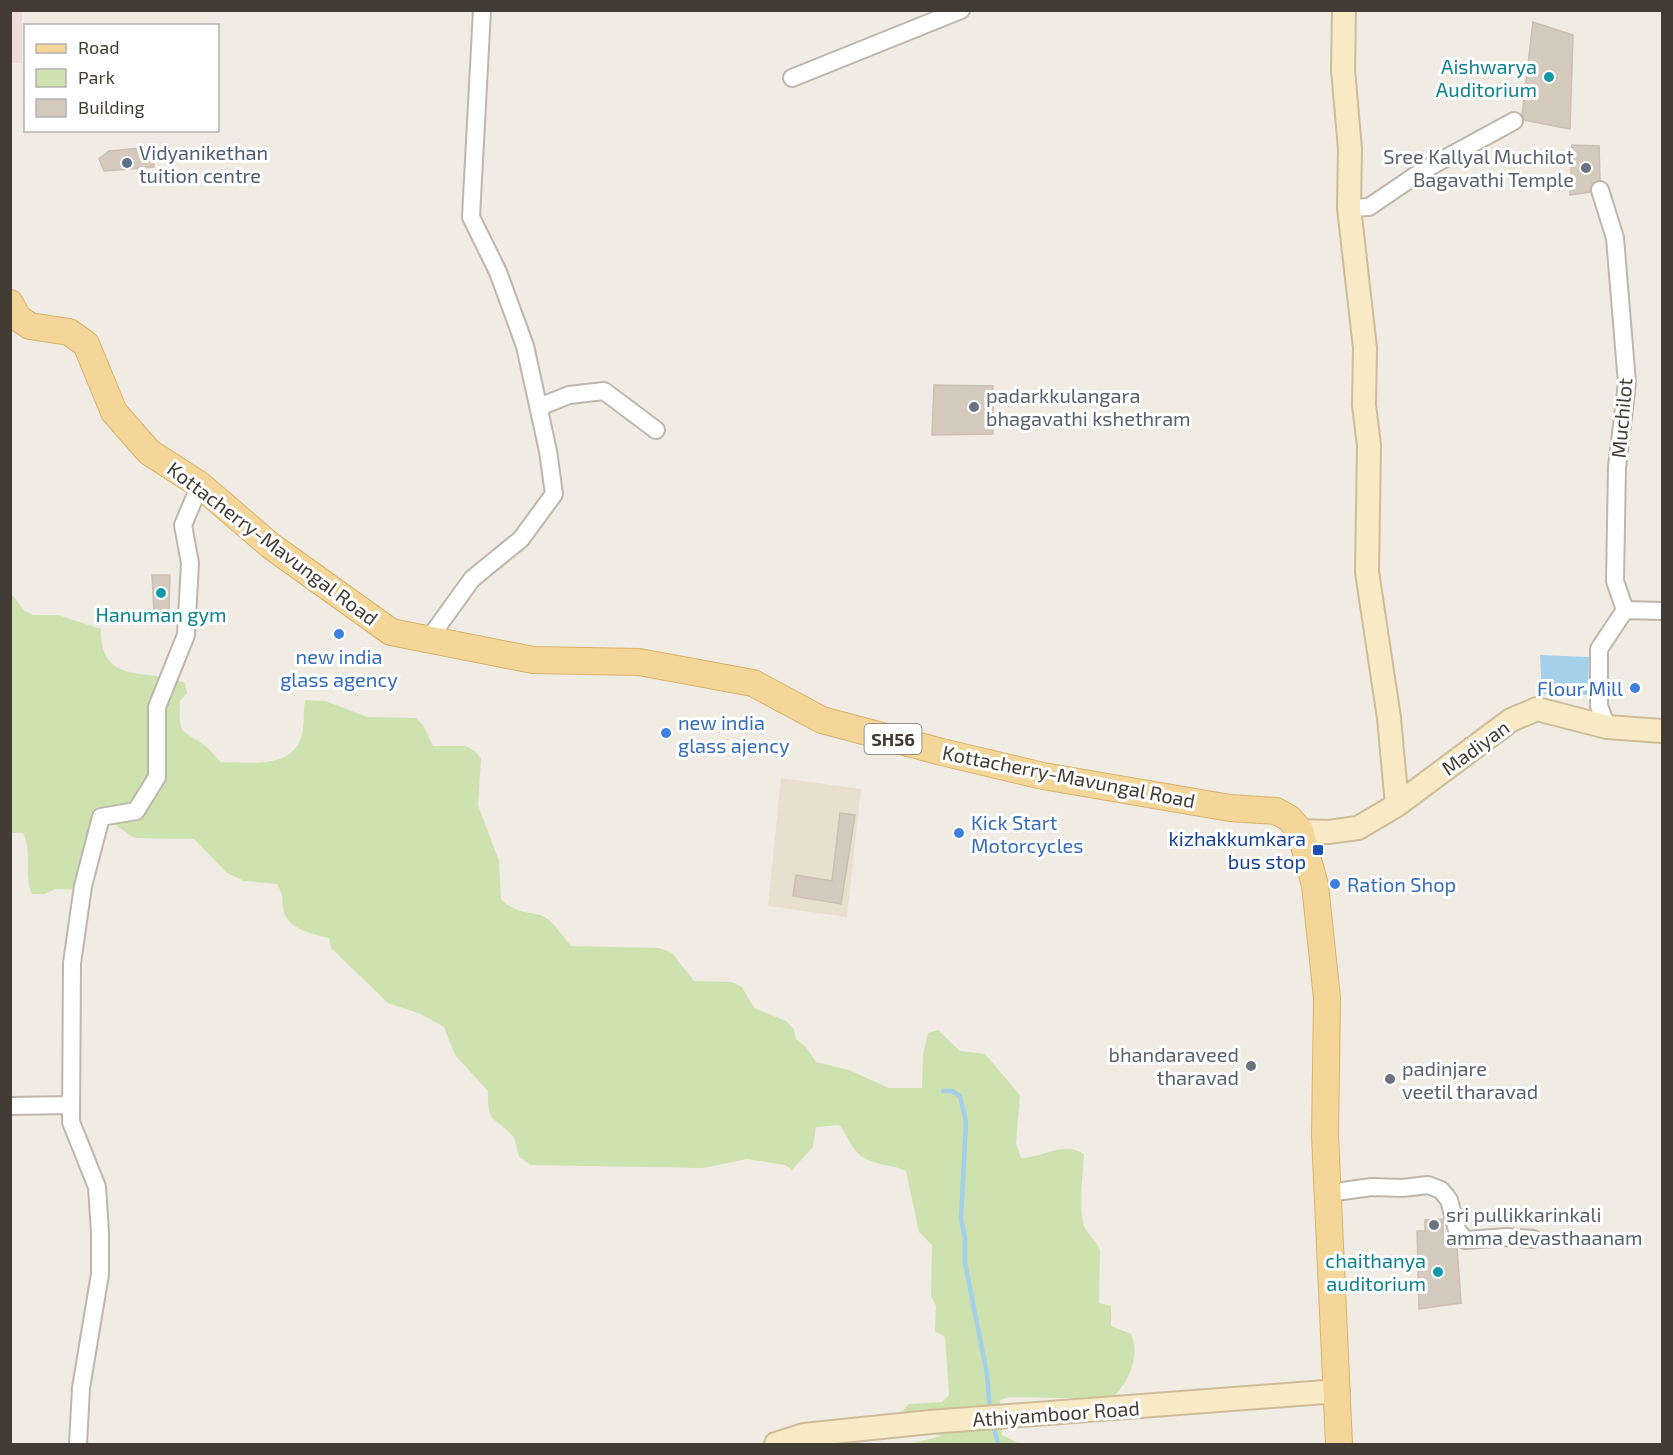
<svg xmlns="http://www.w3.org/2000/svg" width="1673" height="1455" font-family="'Exo 2',sans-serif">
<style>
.education{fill:#e8e0cf}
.medical{fill:#f0dbd8}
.green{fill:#cee2b0}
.water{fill:#a5d0e9}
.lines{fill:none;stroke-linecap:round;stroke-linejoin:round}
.stream{stroke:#a5d0e9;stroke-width:4.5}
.building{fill:#d4cabe;stroke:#cbbfaf;stroke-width:1.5}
.street-casing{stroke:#beb6ab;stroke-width:20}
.secondary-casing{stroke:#cdbc97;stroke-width:26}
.primary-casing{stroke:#d8b26b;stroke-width:28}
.street{stroke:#fff;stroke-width:16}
.secondary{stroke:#f9eac6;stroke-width:22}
.primary{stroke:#f5d699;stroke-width:26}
.culture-dot{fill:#0f9aa8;stroke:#fff;stroke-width:2}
.service-dot{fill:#5c6f8a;stroke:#fff;stroke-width:2}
.worship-dot{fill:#6b7280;stroke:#fff;stroke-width:2}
.shop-dot{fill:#3f7fe0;stroke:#fff;stroke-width:2}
.transit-dot{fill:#1a4fb4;stroke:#fff;stroke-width:2}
.labels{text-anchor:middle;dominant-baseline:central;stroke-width:6;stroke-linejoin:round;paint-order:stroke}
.shield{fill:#fff;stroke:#7b7672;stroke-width:1.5}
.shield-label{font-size:18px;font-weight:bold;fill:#423c35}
.culture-label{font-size:20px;fill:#0d838f;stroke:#fff;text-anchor:end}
.service-label{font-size:20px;fill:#4e5e75;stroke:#fff;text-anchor:start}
.worship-label{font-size:20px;fill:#5b616d;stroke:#fff;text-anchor:start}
.street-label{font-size:20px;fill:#423c35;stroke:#fff}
.shop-label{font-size:20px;fill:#366cbe;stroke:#fff;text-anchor:start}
.transit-label{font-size:20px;fill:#164399;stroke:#fff;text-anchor:end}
</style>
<rect width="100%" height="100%" fill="#f0ece4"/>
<path class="education" d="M781,778L861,789L847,917L768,906Z"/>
<path class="medical" d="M10,11H22V63H11Z"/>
<path class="green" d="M10,592L24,610L33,615H58L101,629C100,687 148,667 185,683L187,693L180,701C179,734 179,728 204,745C211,750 215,757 221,762C249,762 289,770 301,738C305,727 303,712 305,700L325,701L368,717L416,718L423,725L433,746H466L476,752L481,759L478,805L499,861L501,899C519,918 536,909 549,920C557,927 564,938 571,946L659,948L672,953L694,981L732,982L742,987L754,1008L786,1021L794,1029L796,1039L806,1047L816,1062L849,1070L889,1088H922L923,1055L928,1033L938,1030L960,1051L985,1054L1020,1095L1016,1143L1021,1158C1042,1158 1064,1140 1084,1154C1083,1175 1079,1201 1083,1222C1085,1234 1096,1239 1100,1250L1099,1303L1111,1306V1326L1131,1334C1141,1355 1128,1386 1110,1399L1010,1397L1000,1400L1002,1435L1020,1444H908L942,1436L901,1424L904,1409L909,1404L942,1402L949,1395L945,1337L935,1331L936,1306L931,1296L932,1245L919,1232L906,1171C892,1164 875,1166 861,1156C851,1148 847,1134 839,1125L816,1127L813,1147L792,1170L785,1165L747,1159L703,1168L531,1165L519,1157L514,1137C494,1116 487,1124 488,1091L455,1055L444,1027L421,1014L388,1003L331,948L329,938C313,934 289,930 284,912C280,898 286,900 277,884L244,881L227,873L194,839L134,838L116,825L102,822L94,827L93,883L85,890L55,889L45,894H32C23,874 33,853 23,833H11Z"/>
<path class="water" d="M1540,655L1589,657L1588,695L1542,694Z"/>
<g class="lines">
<path class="stream" d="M943,1091H952L960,1096L966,1122L961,1219L965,1239V1263L987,1374L990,1410
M993,1424L998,1444"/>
</g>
<path class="building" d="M1533,22L1573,35L1570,129L1524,120L1522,115Z
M1572,145L1599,146L1600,180L1592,183L1590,192L1570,195Z
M152,147L154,167L104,171L99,159L109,151Z
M934,385L993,386V434L932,435Z
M152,575H170L169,610H154Z
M840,813L855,815L841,904L793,896L796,875L832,881Z
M1443,1219V1241H1452L1457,1247L1461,1303L1419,1309L1417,1231H1425V1220Z"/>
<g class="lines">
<defs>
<path id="street" d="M792,78L961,10
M1600,190L1615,238L1627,383L1617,467L1615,581L1625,610L1662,611
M1349,208L1369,207L1422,171L1514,121
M539,407L569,395L604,391L656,430
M428,640L472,579L521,539L554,494L548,451L525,346L498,272L471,217L482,10
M1607,727L1599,706V649L1625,610
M10,1106L71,1105
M1328,1193L1372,1187L1402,1188L1428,1185L1441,1190L1449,1200L1457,1230L1465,1240L1507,1237L1533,1239
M78,1444L81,1388L100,1274V1232L97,1187L71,1122L72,963L83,886L101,817L136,811L157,777V707L186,635L190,563L183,525L200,485"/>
<path id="secondary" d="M1344,10L1343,70L1350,149L1349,208L1365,348L1364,405L1369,445L1367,572L1389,718L1397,805
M1300,831L1328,832L1358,828L1397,805L1511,720L1537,709L1607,727L1662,731
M776,1444L804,1435L930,1422L1338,1391"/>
<path id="primary" d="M10,303L18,318L30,326L69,332L86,344L114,412L149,452L200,485L271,546L391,632L533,660L639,662L753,683L822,720L942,752L1043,776L1230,808L1276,811L1289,818L1300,831L1315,885L1327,998L1325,1135L1339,1444"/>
</defs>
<use href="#street" class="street-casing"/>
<use href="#secondary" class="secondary-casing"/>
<use href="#primary" class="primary-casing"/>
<use href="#street" class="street"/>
<use href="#secondary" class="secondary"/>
<use href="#primary" class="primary"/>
</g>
<g class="culture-dot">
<circle cx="1549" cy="77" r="6"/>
<circle cx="161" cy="593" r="6"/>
<circle cx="1438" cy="1272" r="6"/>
</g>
<circle class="service-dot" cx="127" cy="163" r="6"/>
<g class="worship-dot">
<circle cx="1586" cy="168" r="6"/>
<circle cx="974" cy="407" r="6"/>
<circle cx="1251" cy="1066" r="6"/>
<circle cx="1390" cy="1079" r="6"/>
<circle cx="1434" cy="1225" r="6"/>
</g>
<g class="shop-dot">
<circle cx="339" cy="634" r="6"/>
<circle cx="1635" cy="688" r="6"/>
<circle cx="666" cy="733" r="6"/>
<circle cx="959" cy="833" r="6"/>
<circle cx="1335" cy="884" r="6"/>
</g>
<rect class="transit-dot" x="1312" y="844" width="12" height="12" rx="3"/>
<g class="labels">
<rect class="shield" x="864.5" y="724" width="57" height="30" rx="4.5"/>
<g class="shield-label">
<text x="893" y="739">SH56</text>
</g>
<g class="culture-label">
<text x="1537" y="66">Aishwarya<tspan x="1537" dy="23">Auditorium</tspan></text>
<text x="161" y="614" text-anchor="middle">Hanuman gym</text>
<text x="1426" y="1260">chaithanya<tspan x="1426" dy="23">auditorium</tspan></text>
</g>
<g class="service-label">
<text x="139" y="152">Vidyanikethan<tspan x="139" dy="23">tuition centre</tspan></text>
</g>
<g class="worship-label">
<text x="1574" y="156" text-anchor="end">Sree Kallyal Muchilot<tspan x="1574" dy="23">Bagavathi Temple</tspan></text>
<text x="986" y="395">padarkkulangara<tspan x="986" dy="23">bhagavathi kshethram</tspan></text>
<text x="1239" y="1054" text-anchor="end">bhandaraveed<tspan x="1239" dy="23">tharavad</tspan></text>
<text x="1402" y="1068">padinjare<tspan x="1402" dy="23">veetil tharavad</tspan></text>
<text x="1446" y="1214">sri pullikkarinkali<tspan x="1446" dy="23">amma devasthaanam</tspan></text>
</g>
<g class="street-label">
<text transform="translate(1621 418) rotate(-85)">Muchilot</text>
<text transform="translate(273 543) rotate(37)">Kottacherry-Mavungal Road</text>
<text transform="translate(1475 747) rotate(-36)">Madiyan</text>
<text transform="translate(1069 776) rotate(11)">Kottacherry-Mavungal Road</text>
<text transform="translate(1056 1413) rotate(-4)">Athiyamboor Road</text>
</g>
<g class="shop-label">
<text x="339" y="656" text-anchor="middle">new india<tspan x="339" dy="23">glass agency</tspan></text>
<text x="1623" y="688" text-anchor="end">Flour Mill</text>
<text x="678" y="722">new india<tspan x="678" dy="23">glass ajency</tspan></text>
<text x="971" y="822">Kick Start<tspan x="971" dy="23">Motorcycles</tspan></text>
<text x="1347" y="884">Ration Shop</text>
</g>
<g class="transit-label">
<text x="1306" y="838">kizhakkumkara<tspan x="1306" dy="23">bus stop</tspan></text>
</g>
</g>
<rect width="1673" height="1455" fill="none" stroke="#423c35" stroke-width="24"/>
<rect x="24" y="24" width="195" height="108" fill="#ffffff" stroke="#b3b1ae" stroke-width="1.5"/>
<rect x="36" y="44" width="30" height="9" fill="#f5d699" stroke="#b3b1ae" stroke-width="1.5"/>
<text x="78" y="54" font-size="18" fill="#423c35">Road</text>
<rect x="36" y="69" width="30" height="18" fill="#cee2b0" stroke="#b3b1ae" stroke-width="1.5"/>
<text x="78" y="84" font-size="18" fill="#423c35">Park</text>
<rect x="36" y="99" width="30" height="18" fill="#d4cabe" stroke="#b3b1ae" stroke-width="1.5"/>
<text x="78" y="114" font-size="18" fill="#423c35">Building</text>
</svg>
